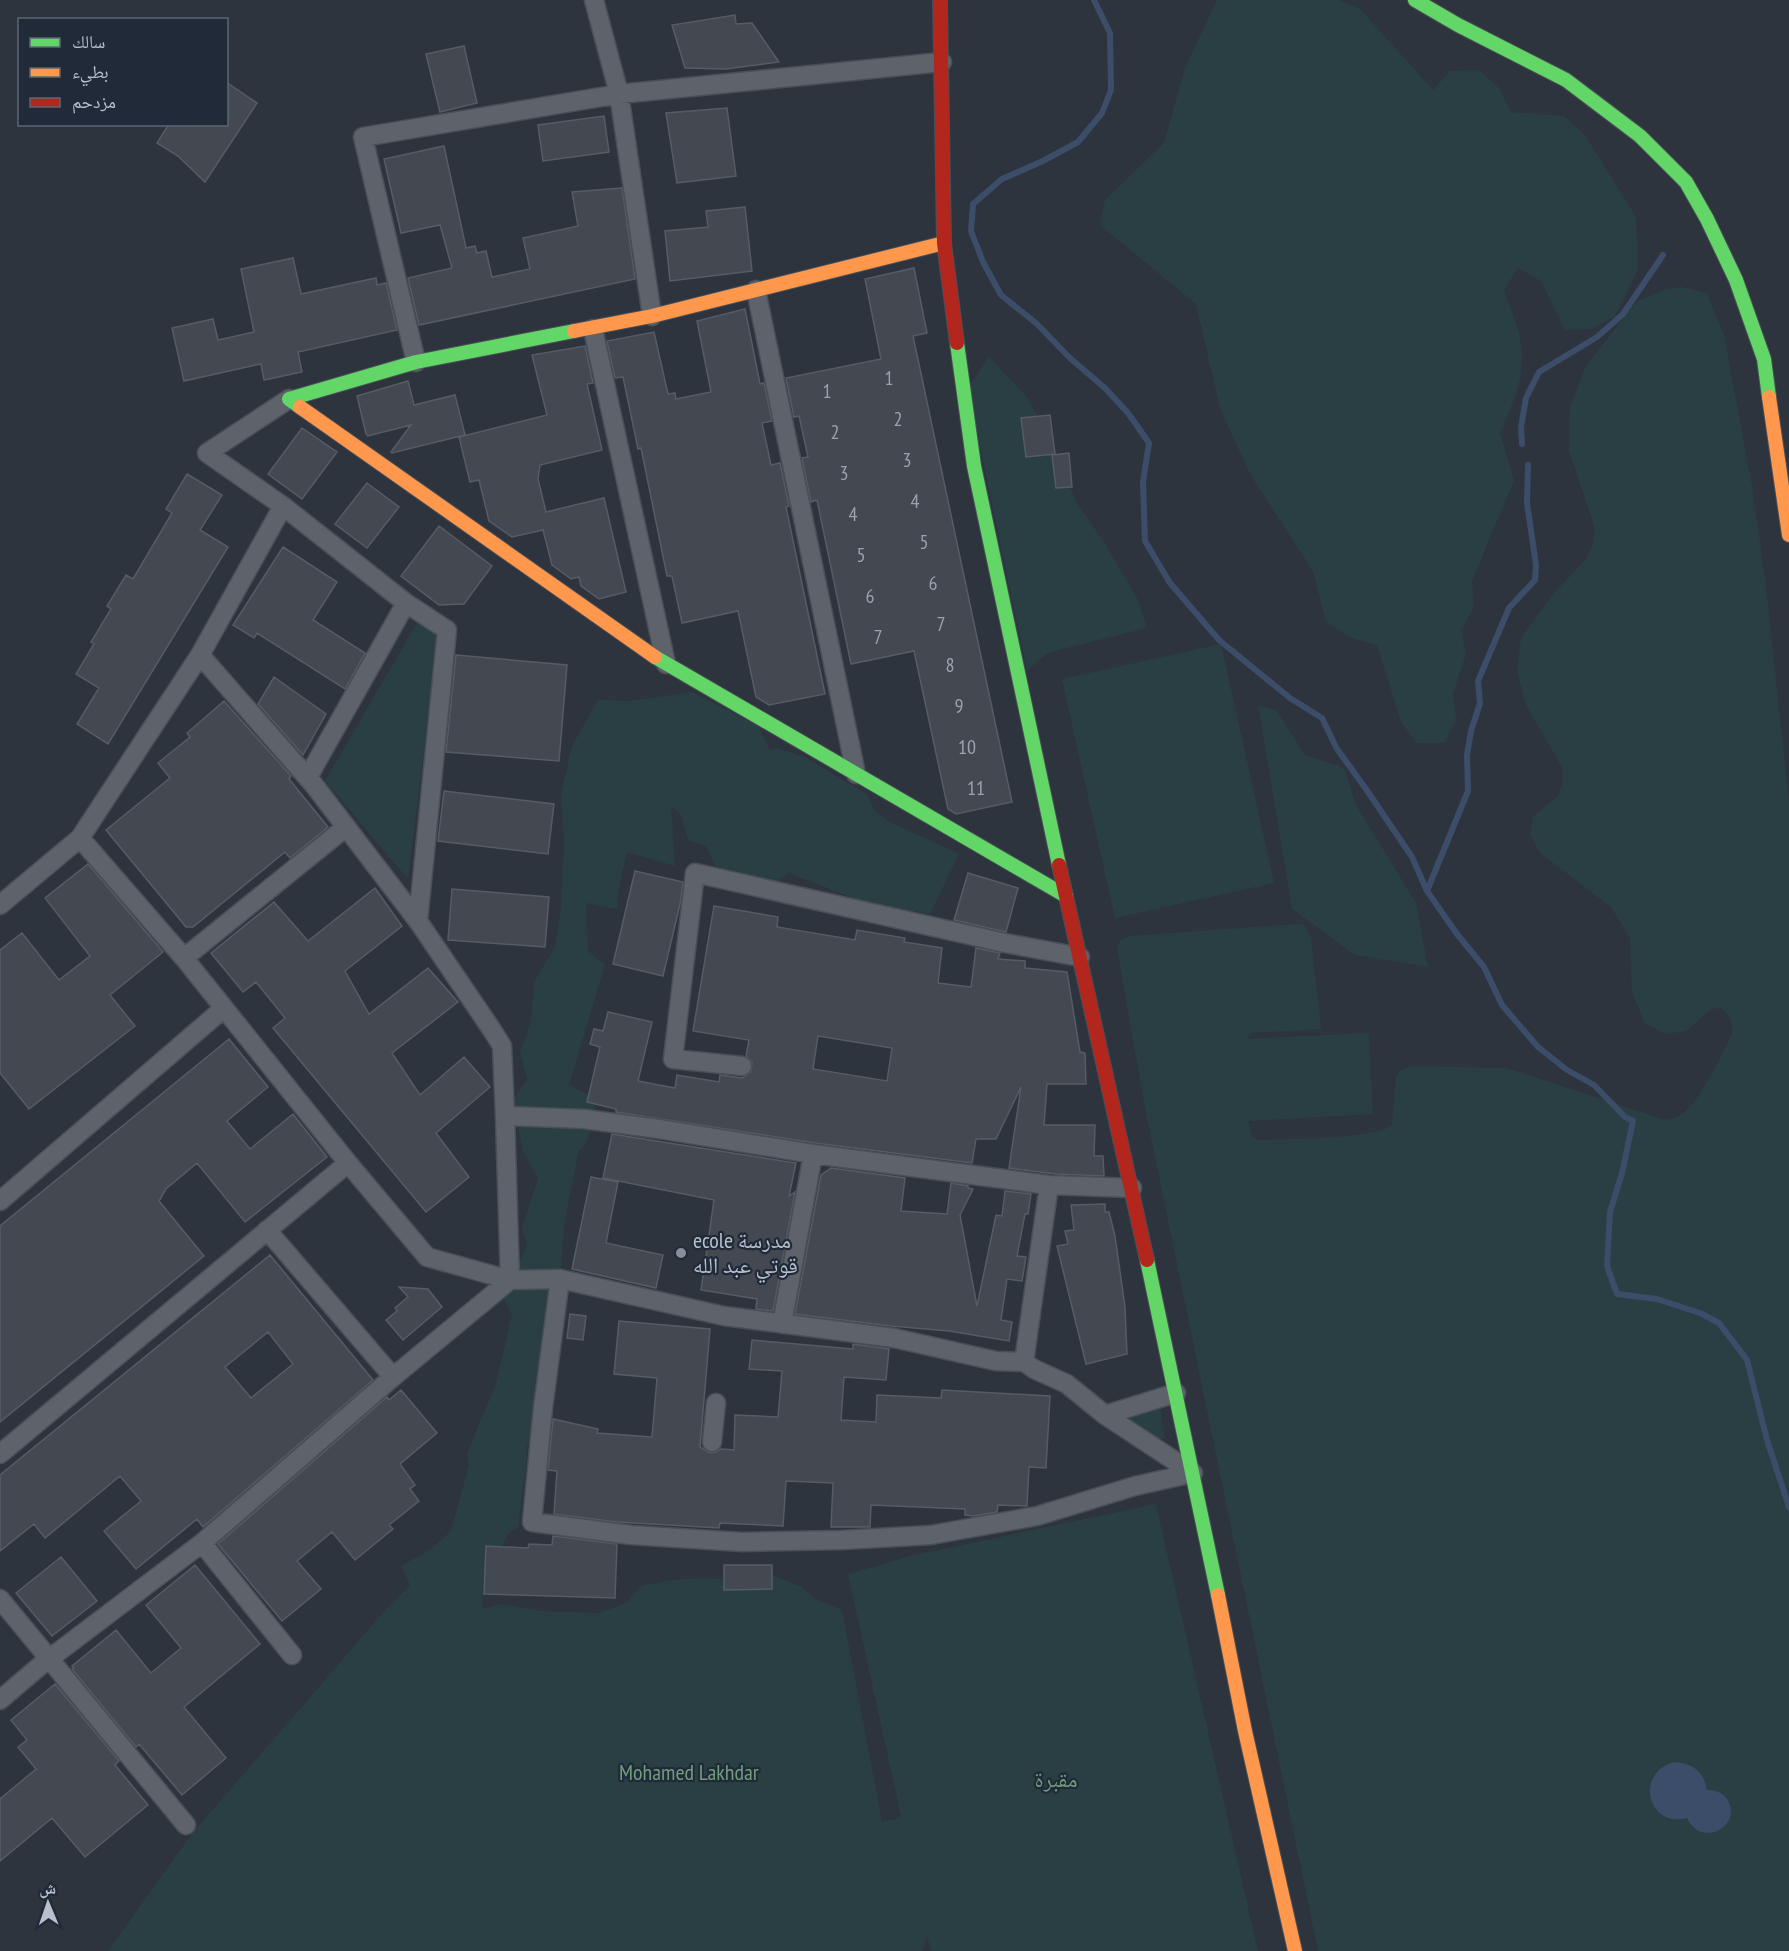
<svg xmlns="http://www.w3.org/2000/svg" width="1789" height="1951" font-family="'PT Sans Narrow','Noto Naskh Arabic',sans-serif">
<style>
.green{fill:#2a3f44}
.water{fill:#3c4d69}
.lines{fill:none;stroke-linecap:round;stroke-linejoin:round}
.stream{stroke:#3c4d69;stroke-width:6}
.building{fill:#434851;stroke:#565c65;stroke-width:1.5;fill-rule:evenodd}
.street-casing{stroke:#4a4f56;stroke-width:21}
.fast-casing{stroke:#4a4f56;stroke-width:16}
.slow-casing{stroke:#4a4f56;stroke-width:16}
.jam-casing{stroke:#4a4f56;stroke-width:16}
.street{stroke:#5e626a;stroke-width:18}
.fast{stroke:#63d668;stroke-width:14}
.slow{stroke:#ff974d;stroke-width:14}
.jam{stroke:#b3261e;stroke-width:14}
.poi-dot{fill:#888f9b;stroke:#202a39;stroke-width:2}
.labels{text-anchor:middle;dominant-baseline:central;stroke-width:4.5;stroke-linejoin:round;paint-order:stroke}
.number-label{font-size:20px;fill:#9ca2ae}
.poi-label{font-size:22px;fill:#b9c0cd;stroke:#202a39;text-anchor:start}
.park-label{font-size:22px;fill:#709e7b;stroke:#202a39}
</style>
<rect width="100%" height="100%" fill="#2d343e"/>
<path class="green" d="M1217,0H1339L1360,9L1433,90L1450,71L1479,70L1499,88L1511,112L1564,116L1585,135L1636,217L1638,269L1615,316L1592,329L1565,330L1541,281L1518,268L1504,290C1509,306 1517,322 1520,339C1528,373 1513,403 1500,433L1514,481L1472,581L1474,607L1461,630L1466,654L1453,694L1456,720L1444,743H1417L1401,722L1377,645L1352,638L1326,622L1313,571L1250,474L1220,408L1196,304L1100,225L1105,200L1164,143L1185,68Z
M1681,287L1707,293L1724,335L1752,486L1765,578L1789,801V1951H1318L1145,1108L1117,948L1121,940L1130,936L1297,924L1304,925L1311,936L1321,1029L1251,1033L1247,1039L1369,1033L1373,1114L1248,1121L1252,1137L1260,1140C1283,1139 1378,1139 1392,1125L1396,1077L1400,1071L1410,1066L1506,1068L1663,1119C1666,1119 1669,1120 1673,1119C1696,1113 1721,1055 1732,1034C1733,1022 1730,1016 1721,1008L1711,1009L1686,1031L1665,1034L1644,1022L1632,991L1630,938L1611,907L1540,853L1530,835L1533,817L1558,796L1563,783V769L1526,705L1517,672L1521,638L1554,593L1586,559L1593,544L1595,528L1569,451L1570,407L1586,366L1636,302L1663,290Z
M989,357L1027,397L1052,444L1076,502L1104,542L1138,600L1147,628L1047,653L1027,671L968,388Z
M418,621L439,628L408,879L325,781Z
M1221,644L1274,883L1115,918L1062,679Z
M692,692L758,726L770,750L777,748L805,757L868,795L874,810L886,820L959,854L930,914L868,904L789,873L764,888L716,866L706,846L688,840L681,815L671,806L675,866L627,852L620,883L617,909L586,903L588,951L605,965L569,1085L597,1100L588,1140L579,1151L576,1165L565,1219L560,1279L546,1340L540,1356L533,1406L531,1437L526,1449L527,1458L518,1527L509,1532L497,1558L490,1581L483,1596L482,1609L502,1604L540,1611L599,1613L626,1603L641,1586L671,1580L702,1578L732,1580L774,1576L802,1587L815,1599L842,1610L882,1821L895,1820L901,1816L848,1574L910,1556L1156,1504L1258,1951H931L927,1935L922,1951H108L191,1835L381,1615L410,1585L401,1566L431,1549L451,1531L469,1465L467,1453L496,1384L512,1314L504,1300L527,1244L522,1229L538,1178L523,1151L513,1100L527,1080L520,1052L531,1022L534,982L555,947L561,909L564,843L561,794L572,746L598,700L631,701Z
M1258,706L1276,710L1305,755L1344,768L1356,805L1416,903L1428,967L1355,955L1292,909Z
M1159,1403L1165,1438L1152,1440L1123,1416Z"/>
<path class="water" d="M1674,1762C1692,1763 1704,1771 1707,1790C1715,1790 1722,1792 1727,1799C1744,1826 1701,1849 1687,1818C1649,1829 1633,1774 1674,1762Z"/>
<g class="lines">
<path class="stream" d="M1094,0L1110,33L1111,90L1102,113L1078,142L1043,161L1002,179L973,204L971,231L983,262L1001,295L1036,323L1071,359L1105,388L1128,413L1149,443L1143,482L1145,541L1170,583L1219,640L1290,698L1322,718L1337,749L1366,789L1412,857L1427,891L1457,934L1484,967L1502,1005L1538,1047L1567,1070L1594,1085L1625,1117L1633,1121L1622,1173L1610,1212L1607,1266L1617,1294L1657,1299L1700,1313L1719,1323L1747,1360L1767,1440L1789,1507
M1522,444L1521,427L1526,398L1539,372L1597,337L1623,314L1663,255
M1427,891L1468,791L1467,755L1471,731L1480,703L1478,681L1509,608L1535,580L1536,565L1527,503L1528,465"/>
</g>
<path class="building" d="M735,15L736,24L752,23L779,62L726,69L685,68L672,25Z
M464,46L477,103L440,112L426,54Z
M226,82L257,103L205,182L178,156L157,143L169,124H226Z
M727,108L736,176L677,183L666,113Z
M604,116L609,152L543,161L538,125Z
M444,146L466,248L475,246L477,253L486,251L492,277L530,269L523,238L578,226L572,192L622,188L635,279L419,325L408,278L452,268L440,225L401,233L384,159Z
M745,207L752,271L670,281L665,231L708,227L706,211Z
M293,258L301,294L376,278L377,285L386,283L397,330L298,352L302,372L264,380L261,364L184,381L172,328L213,319L218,340L254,332L241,269Z
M914,268L927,333L913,336L1012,802L956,814L948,809L914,651L851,664L817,500L811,502L802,458L808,457L799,416L794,417L786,378L881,359L865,279Z
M745,309L760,384L764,383L772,421L762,423L771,465L780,463L789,506L786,507L825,694L769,705L756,697L738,611L682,623L672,576H667L641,448L638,449L623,377L615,378L607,341L654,332L668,394L675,393L676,399L711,392L697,321Z
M585,346L593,383L587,384L602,450L540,465L538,479L546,512L604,498L626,592L599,599L581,586L579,577L571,579L552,565L543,530L512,537L489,521L479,480L470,482L459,437L547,415L532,355Z
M408,381L414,405L455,395L465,435L392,453L391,452L411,425L368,436L366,434L357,396Z
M1050,415L1055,454L1026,457L1021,418Z
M302,428L337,452L302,499L268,474Z
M1069,453L1072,487L1056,488L1052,455Z
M187,474L222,495L200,530L228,547L108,744L77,724L99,688L76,674L94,644L91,642L111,609L107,606L126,575L133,579L172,513L166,509Z
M367,483L399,507L367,548L335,524Z
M439,526L492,566L464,604L439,605L401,576Z
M283,547L337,582L313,620L365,653L345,689L257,633L254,638L233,625Z
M456,655L567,665L559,761L446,752Z
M274,677L326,714L303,755L258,704Z
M224,701L291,776L289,779L328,827L290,858L285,852L193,927H186L106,830L170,778L158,763L190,737L187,733Z
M444,791L554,804L548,854L438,841Z
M88,864L163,952L110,995L135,1026L29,1109L0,1073V950L22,933L59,980L90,956L45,898Z
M635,871L683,882L680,904L663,976L613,964Z
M968,873L1018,888L1006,932L954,920Z
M375,888L402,926L345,971L369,1014L428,968L458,1002L392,1053L420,1095L464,1057L490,1087L436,1133L469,1177L426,1212L273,1028L285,1018L256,982L243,992L211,953L274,902L308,941Z
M452,889L549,897L545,947L448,940Z
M714,906L778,917L777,927L855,940L857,930L905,938L904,942L942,948L938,983L971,987L976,948L1000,953L998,959L1025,961V968L1067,972L1080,1052L1085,1053L1086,1084H1047L1044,1125H1095L1094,1156H1103L1104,1176L1056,1174L1009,1168L1021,1087L996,1139H976L972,1163L815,1143L616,1112V1109L587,1102L600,1047L590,1044L594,1029L603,1031L608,1012L652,1022L638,1081L675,1088L677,1075L719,1082L720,1075L742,1078L751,1072L752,1062L746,1056L749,1040L693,1031ZM818,1036L892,1048L887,1081L813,1069Z
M229,1039L268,1087L227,1121L250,1149L293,1114L327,1157L245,1222L197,1163L166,1189L159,1201L204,1256L0,1422V1226Z
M612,1134L796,1163L789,1196L795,1192L773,1311L756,1309L757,1299L701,1290L714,1200L603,1178Z
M831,1168L905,1178L901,1211L947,1214L951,1183L968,1186V1188L973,1189L960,1215L977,1306L996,1215L1002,1216L1005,1191L1031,1194L1028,1214H1025L1017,1256L1026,1257L1022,1281L1007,1279L1001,1320L1012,1322L1009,1341L949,1331L891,1326L795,1314L821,1175Z
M591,1177L618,1182L606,1243L663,1255L656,1288L572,1269Z
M1105,1204V1212H1109L1115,1236L1125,1307L1127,1354L1086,1364L1057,1246L1068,1244L1065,1231L1074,1230L1071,1205Z
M270,1255L373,1380L203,1527L197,1519L136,1569L104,1531L141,1501L120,1476L45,1538L34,1524L0,1551V1475ZM268,1332L293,1364L251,1398L225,1367Z
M399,1287L428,1289L442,1307L403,1340L386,1320L397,1311L395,1308L408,1297Z
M570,1314L586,1316L583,1340L567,1338Z
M619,1321L710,1329L700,1447L710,1453L716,1452L721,1449L734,1450L735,1415L778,1417L782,1371L749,1369L752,1340L853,1349V1344L889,1349L886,1380L844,1377L841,1420L876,1422L877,1395L941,1398L942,1390L1050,1396L1046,1468L1029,1467L1027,1506L998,1505L997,1512L974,1516L965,1515V1509L871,1505L870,1527H831L833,1483L786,1481L783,1526L720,1523L719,1528L617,1522L554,1514L557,1471L548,1470L553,1419L598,1429L597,1433L652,1437L657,1378L614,1374Z
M401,1390L437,1433L400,1464L415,1485L410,1489L419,1501L389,1525L393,1529L355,1560L332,1532L297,1561L321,1589L282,1621L218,1544L387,1397L389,1400Z
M553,1536L617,1544L615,1598L484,1594L486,1546L528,1548L529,1544L552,1545Z
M61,1557L97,1601L52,1636L16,1593Z
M195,1565L260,1644L184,1707L226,1758L182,1795L139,1744L136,1747L72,1669L74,1668L72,1666L116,1630L151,1673L181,1648L146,1605Z
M724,1565H772V1589L724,1590Z
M55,1684L119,1761L115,1765L148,1805L85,1857L52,1818L0,1861V1799L36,1769L18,1747L27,1740L11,1720Z"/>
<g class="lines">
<defs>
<path id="street" d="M594,0L619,94L652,316
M756,290L856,774
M593,329L666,664
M416,362L363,137L619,94L942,62
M289,399L207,453L283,506L200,655L314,785L418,921L492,1030L502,1046L505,1116
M283,506L406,603L308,777L314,785
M406,603L447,630L418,921
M80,838L200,655
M0,905L80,838L184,958L348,1163L427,1257L510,1280L560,1279L724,1316L894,1338L996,1361L1024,1362L1034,1369L1067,1384L1105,1415L1193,1473
M184,958L346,827
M742,1066L673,1059L695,873L1005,943L1080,957
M0,1201L223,1009
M267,1230L393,1377
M560,1279L543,1408L532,1522L631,1535L742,1542L842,1540L931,1535L1037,1516L1135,1486L1193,1473
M510,1280L505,1116L584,1119L659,1129L813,1154L1049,1185L1132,1188
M782,1324L813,1154
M1024,1362L1049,1185
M1105,1415L1176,1393
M712,1442L716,1403
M0,1454L348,1163
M202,1543L292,1655
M0,1599L186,1825
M0,1700L41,1665L202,1543L393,1377L510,1280"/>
<path id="fast" d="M1415,0L1458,25L1566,80L1640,136L1686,182L1707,219L1736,280L1764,359L1769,397
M957,343L974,466L1059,865
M300,407L289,399L416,362L574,331
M655,657L1066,896
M1147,1260L1218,1595"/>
<path id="slow" d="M574,331L652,316L944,243
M1769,397L1789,535
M300,407L655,657
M1218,1595L1245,1731L1295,1951"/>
<path id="jam" d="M940,0L944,243L957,343
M1059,865L1147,1260"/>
</defs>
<use href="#street" class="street-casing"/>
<use href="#fast" class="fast-casing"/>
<use href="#slow" class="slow-casing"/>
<use href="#jam" class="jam-casing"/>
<use href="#street" class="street"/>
<use href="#fast" class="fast"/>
<use href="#slow" class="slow"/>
<use href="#jam" class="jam"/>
</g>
<circle class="poi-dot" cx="681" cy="1253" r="6"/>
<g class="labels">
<g class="number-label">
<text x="889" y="378">1</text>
<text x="827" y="391">1</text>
<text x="898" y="419">2</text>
<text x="835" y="432">2</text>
<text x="907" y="460">3</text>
<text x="844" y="473">3</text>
<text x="915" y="501">4</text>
<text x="853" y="514">4</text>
<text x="924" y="542">5</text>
<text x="861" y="555">5</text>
<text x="933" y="583">6</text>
<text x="870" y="596">6</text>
<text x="941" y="624">7</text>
<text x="878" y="637">7</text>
<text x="950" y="665">8</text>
<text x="959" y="706">9</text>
<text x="967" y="747">10</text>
<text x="976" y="788">11</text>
</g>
<g class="poi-label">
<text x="693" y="1240">ecole مدرسة<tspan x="693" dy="25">قوتي عبد الله</tspan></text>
</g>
<g class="park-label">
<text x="689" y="1772">Mohamed Lakhdar</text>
<text x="1056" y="1779">مقبرة</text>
</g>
</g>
<rect x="18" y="18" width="210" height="108" fill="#202a39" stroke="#5d6674" stroke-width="1.5"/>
<rect x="30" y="38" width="30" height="9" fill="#63d668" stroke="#5d6674" stroke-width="1.5"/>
<text x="72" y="48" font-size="18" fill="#b9c0cd">سالك</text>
<rect x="30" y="68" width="30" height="9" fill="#ff974d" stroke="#5d6674" stroke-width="1.5"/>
<text x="72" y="78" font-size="18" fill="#b9c0cd">بطيء</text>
<rect x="30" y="98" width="30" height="9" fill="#b3261e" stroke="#5d6674" stroke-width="1.5"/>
<text x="72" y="108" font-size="18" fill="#b9c0cd">مزدحم</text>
<g transform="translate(48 1903) rotate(358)" stroke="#202a39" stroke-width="4.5" paint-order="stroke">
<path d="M0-4.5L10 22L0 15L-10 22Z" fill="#b9c0cd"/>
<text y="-9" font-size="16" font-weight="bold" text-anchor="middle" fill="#b9c0cd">ش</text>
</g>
</svg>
